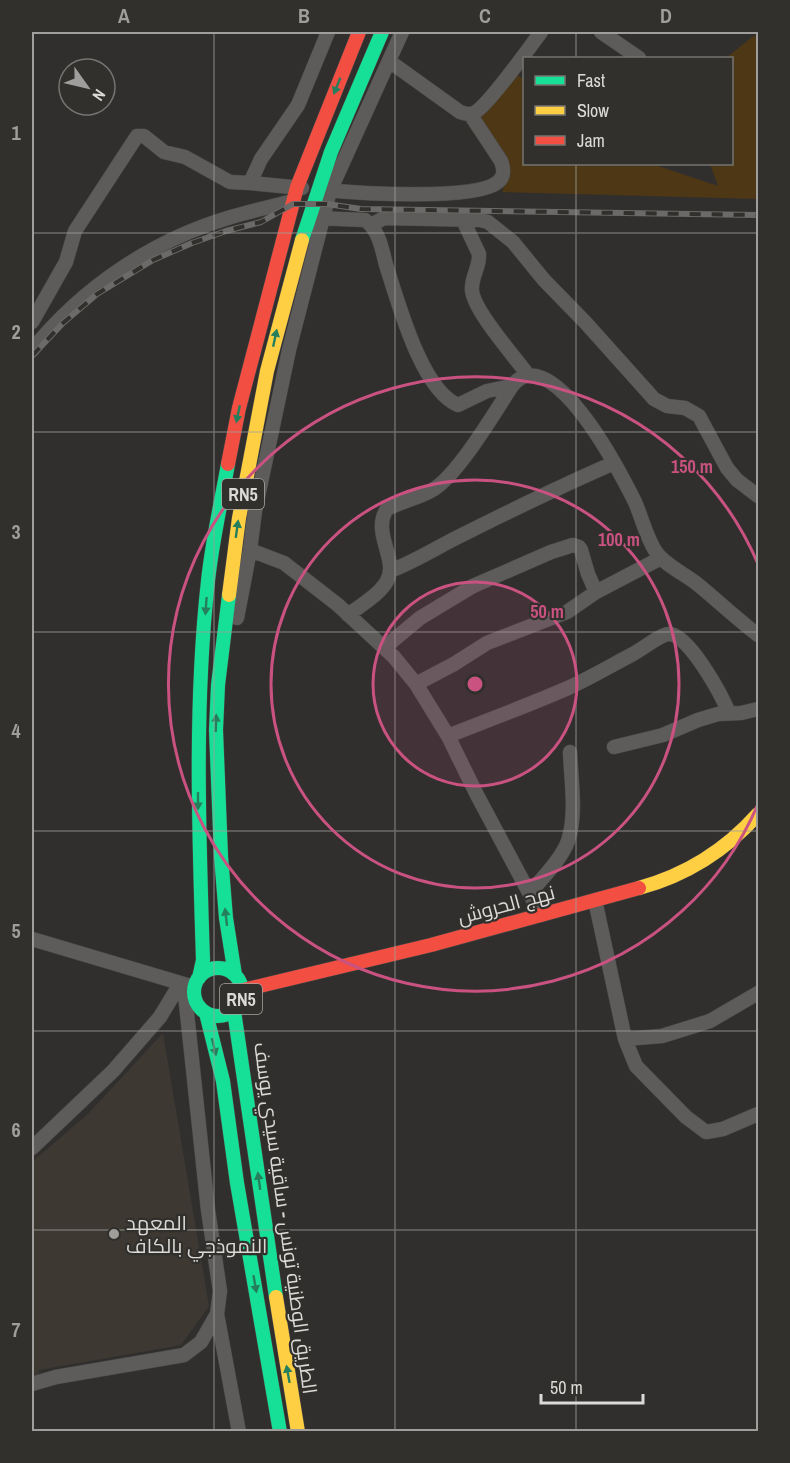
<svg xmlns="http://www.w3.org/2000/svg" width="790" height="1463" font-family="'Archivo Narrow',Cairo,sans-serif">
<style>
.built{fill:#3d3831}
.green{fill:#4e3714}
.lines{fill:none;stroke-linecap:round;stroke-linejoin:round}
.street-casing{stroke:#4b4a49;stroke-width:15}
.fast-casing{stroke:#4b4a49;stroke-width:15}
.slow-casing{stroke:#4b4a49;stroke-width:15}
.jam-casing{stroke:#4b4a49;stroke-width:15}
.street{stroke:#5d5c5b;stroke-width:14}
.fast{stroke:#16e098;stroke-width:14}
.slow{stroke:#ffcf43;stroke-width:14}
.jam{stroke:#f24e42;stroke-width:14}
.rail-casing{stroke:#6b6a69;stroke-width:6}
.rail{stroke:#31302d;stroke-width:4;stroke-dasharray:11;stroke-linecap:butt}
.oneway{fill:#257f5d}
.grid{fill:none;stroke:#9f9e9d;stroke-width:1.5;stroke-opacity:0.55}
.ring{fill:none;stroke:#ca5281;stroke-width:3}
.poi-dot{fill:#9f9e9d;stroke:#31302d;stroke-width:2}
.labels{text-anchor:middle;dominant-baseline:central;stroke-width:4.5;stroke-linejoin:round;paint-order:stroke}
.shield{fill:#31302d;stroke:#a8a7a5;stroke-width:1.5}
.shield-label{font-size:18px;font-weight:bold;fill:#dbdad9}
.street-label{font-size:20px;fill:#dbdad9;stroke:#31302d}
.poi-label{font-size:20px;fill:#dbdad9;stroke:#31302d;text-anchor:start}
.centre{fill:#ca5281;stroke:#31302d;stroke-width:3}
.ring-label{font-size:18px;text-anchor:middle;font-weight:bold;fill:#ca5281;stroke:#31302d;stroke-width:4.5;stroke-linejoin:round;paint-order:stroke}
.neatline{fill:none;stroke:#9f9e9d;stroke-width:2}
.grid-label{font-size:20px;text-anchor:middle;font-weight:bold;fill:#9f9e9d}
</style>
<rect width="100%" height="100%" fill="#302f2e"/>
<path class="built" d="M163,1033L209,1306L181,1345L39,1370L40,1380L32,1381V1162L89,1113Z"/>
<path class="green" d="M758,35V199L502,192L507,179L469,127L518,75L524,80V164H652L718,186L710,164H732V58H726L752,37Z"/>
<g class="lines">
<defs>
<path id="street" d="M601,32L639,58
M389,61L460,112C465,114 469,115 474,113C487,107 530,47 541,32
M302,188L250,183L261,159L298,105L328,32
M324,190C356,193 476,201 498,182C505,176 504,169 501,161L470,114
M315,218L365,220C379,230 382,249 386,265C398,301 421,390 458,405L487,391L512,386
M463,220L479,254C480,267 471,277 472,290C473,310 515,357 528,375
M371,225L384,218L480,220L488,222L513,242L544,280L585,322L654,399L667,406L685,408L699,416L727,468L737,480L758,496
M32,322L66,262L75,231L137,136H144L164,152L185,157L230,182L250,183
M32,350C83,287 153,240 231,217C252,211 273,206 293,201
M250,550L284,563L338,605L394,657L416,684L448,736L477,795L541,915
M390,571C416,561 439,546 464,534C514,509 563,485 614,463
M348,615C361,605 379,595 387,581C399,560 371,532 387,509C402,501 420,498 434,489C459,473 495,412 512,386C516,381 520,377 526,376C566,367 620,472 635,502C642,518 646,537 656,552C665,565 683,573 696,583C717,600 737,619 758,635
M237,618L250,550L255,511L289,350L330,191L402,32
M384,648L420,618L473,586L551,552L573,545L579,547L581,550L588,574L596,592
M416,684L454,664L487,643L567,612L596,592L661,558
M448,736C488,720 529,705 568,688C590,678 612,665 633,654C641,650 661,634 669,634C689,634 722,696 729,713
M614,747L663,735L698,720L718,714L741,713L758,709
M530,893C542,878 561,860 568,841C577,814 571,780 570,752
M595,900L625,1039L636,1066L686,1117L706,1132L723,1129L758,1114
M32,939L187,985
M625,1039L662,1036L710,1021L758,993
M32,1148L113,1071L160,1017L180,984
M217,1314L239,1432
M32,1384L56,1377L184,1355L201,1342L217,1314L220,1291L208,1210L184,985"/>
<path id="fast" d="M302,240L331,152L382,32
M229,595L218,685L216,730L221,856L226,918L235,975
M194 992a24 24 0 1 1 48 0a24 24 0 1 1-48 0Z
M199,978L203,960C199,834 194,707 208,581C212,542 221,503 228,464
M234,1011L276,1297
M206,1013L223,1081L237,1183L280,1432"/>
<path id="slow" d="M229,595L239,518L267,371L302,240
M639,888C687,875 725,851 758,814
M276,1297L298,1432"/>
<path id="jam" d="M228,464L239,408L297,187L359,32
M243,990L431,945L639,888"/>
</defs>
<use href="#street" class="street-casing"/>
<use href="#fast" class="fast-casing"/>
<use href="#slow" class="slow-casing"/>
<use href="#jam" class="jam-casing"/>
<use href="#street" class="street"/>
<use href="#fast" class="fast"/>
<use href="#slow" class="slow"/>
<use href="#jam" class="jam"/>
<defs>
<path id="rail" d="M32,356L63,323L97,294L153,260L192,243L226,231L261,222L293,204H327L361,209L758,215"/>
</defs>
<use href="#rail" class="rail-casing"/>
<use href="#rail" class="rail"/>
</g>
<defs><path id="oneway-solid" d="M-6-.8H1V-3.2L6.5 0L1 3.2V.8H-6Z" transform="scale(1.5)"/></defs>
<g class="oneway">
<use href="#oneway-solid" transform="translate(337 86) rotate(112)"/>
<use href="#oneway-solid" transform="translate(275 338) rotate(-78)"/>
<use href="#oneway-solid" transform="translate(238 414) rotate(102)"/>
<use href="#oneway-solid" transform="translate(237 529) rotate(-82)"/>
<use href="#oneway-solid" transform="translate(206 606) rotate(94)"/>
<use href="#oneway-solid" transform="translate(216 723) rotate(-88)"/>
<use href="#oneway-solid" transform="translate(198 801) rotate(90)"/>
<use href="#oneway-solid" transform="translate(226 917) rotate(-97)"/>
<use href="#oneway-solid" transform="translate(214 1047) rotate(76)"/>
<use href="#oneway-solid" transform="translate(259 1181) rotate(-98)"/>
<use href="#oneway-solid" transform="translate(255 1284) rotate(80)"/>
<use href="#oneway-solid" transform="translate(288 1374) rotate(-100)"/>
</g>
<path class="grid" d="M214,32V1432M395,32V1432M576,32V58M576,164V1432M32,233H758M32,432H758M32,632H758M32,831H758M32,1031H758M32,1230H758"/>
<circle cx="475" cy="684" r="102" fill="#ca5281" fill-opacity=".12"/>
<g class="ring">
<circle cx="475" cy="684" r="102"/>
<circle cx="475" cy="684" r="204"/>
<path d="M758 804A307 307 0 1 1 758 564"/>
</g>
<circle class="poi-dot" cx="114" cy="1234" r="6"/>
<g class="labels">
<g class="shield">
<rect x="222" y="479" width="42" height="30" rx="4.5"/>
<rect x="220" y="984" width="42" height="30" rx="4.5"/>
</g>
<g class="shield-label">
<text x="243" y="494">RN5</text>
<text x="241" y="999">RN5</text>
</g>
<g class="street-label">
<text transform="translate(506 904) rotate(-15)">نهج الحروش</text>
<text transform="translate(286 1218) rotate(82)">الطريق الوطنية تونس - ساقية سيدي يوسف</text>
</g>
<g class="poi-label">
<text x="126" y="1222">المعهد<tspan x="126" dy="23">النموذجي بالكاف</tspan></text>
</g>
</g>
<circle cx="475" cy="684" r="9" class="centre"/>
<g class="ring-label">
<text x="692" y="473">150 m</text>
<text x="619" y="546">100 m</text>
<text x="547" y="618">50 m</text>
</g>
<rect width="790" height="1463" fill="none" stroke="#31302d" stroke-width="66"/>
<rect x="523" y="57" width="210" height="108" fill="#31302d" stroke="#757472" stroke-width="1.5"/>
<rect x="535" y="76" width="30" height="9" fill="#16e098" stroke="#757472" stroke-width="1.5"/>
<text x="577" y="87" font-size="18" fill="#dbdad9">Fast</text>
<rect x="535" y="106" width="30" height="9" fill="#ffcf43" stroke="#757472" stroke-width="1.5"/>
<text x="577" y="117" font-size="18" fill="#dbdad9">Slow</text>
<rect x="535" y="136" width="30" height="9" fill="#f24e42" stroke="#757472" stroke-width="1.5"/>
<text x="577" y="147" font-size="18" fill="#dbdad9">Jam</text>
<g transform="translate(87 87) rotate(124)"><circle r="28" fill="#31302d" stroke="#757472" stroke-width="1.5"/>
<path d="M0-4.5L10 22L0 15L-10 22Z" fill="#9f9e9d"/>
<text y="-9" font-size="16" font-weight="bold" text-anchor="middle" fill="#dbdad9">N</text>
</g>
<path d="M541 1394v9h102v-9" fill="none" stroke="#dbdad9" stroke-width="3"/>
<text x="550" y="1394" font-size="18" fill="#dbdad9" stroke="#31302d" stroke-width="4.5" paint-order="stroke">50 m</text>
<rect x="33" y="33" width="724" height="1397" class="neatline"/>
<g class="grid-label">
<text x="124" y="23">A</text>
<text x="304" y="23">B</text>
<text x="485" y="23">C</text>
<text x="666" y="23">D</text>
<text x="16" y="140">1</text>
<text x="16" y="339">2</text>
<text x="16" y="539">3</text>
<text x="16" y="738">4</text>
<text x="16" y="938">5</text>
<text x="16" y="1137">6</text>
<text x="16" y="1337">7</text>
</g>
</svg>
